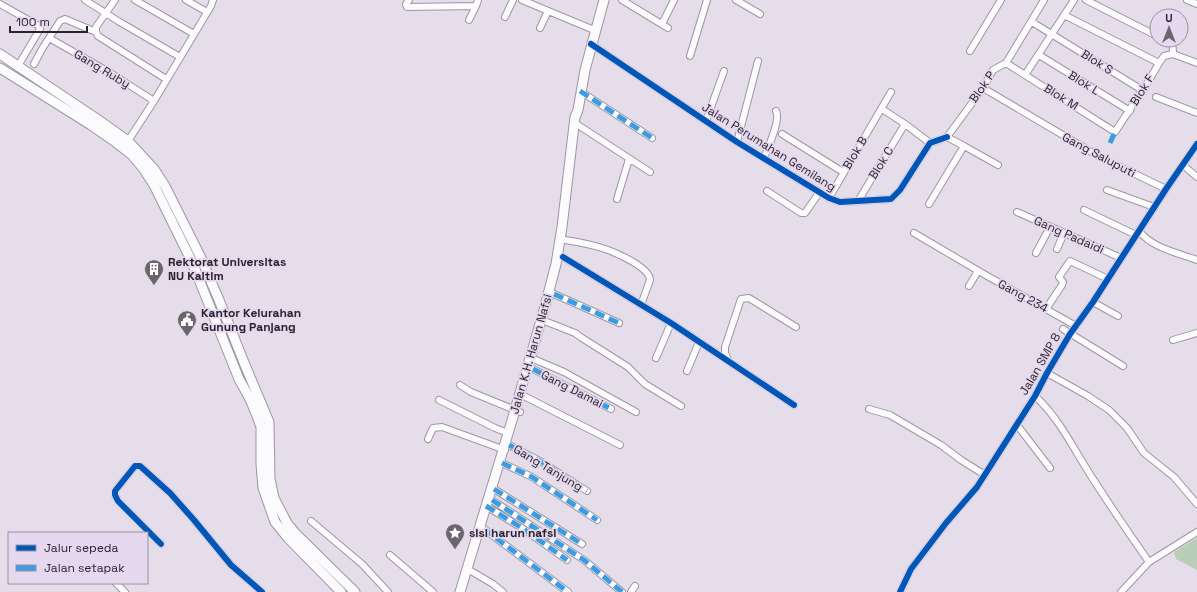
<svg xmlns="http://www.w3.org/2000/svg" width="1197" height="592" font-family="'Space Grotesk',sans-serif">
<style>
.green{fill:#bacdb7}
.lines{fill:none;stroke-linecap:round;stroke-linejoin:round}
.street-casing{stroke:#9d97a1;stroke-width:8}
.secondary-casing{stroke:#9d97a1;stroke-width:11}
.street{stroke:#fbfafc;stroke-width:6}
.secondary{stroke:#fbfafc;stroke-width:9}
.quiet{stroke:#3d9ce1;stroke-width:5;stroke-dasharray:10 5;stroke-linecap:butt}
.cycleway-casing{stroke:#e6d8ef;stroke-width:8}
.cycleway{stroke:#0057b8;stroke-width:6}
.labels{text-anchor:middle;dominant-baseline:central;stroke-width:3.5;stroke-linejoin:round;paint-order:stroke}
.street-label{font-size:12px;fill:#29242c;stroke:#e6d8ef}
.poi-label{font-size:12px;font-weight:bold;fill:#29242c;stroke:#e6d8ef;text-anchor:start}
</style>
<rect width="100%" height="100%" fill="#e5ddea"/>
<path class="green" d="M1197,538V570L1176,559L1174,552Z"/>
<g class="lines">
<defs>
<path id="street" d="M85,0L118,21L180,57
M135,0L194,34
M186,0L207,12
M409,0L406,4L407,7L476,6L478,0
M522,0L594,30
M622,0L668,28
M736,0L760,14
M1086,0L1157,36
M1187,0L1197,4
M0,4L39,26L40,29L18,66
M1064,15L1159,63
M505,17L513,0
M469,20L476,6
M1032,22L1142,90
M662,24L674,0
M540,28L548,11
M96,32V27L115,0
M49,38L109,72L154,101
M1166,40C1173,43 1173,47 1173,54L1197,63
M591,44L737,142L829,198L840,202L891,199L900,190L930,143L947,137
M970,51L1001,0
M1039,55L1130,111
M690,56L707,0
M1006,63L1115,132L1151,77L1159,63L1164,56L1173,54
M34,64L42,49L60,21L65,19L96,32L98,36L166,79
M1025,75L1074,0
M983,88L1100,157L1166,189
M580,91L652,138
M1156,97L1197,113
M882,109L905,124L930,143
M706,121L724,71
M578,125L650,172
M782,134L843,172
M947,137L983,88L993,70L1006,63L1044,0
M128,141L154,101L211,6L213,0
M737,142L758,61
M964,146L998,165
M764,158C768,148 781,119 776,111
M1183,165L1197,177
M1107,190L1154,207
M767,191L801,213H805L819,193
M829,198L891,92
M617,199L629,159
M858,201L905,124
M929,204L964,146L947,137
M1084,210L1136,235
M1017,212L1121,258
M1139,231C1152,248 1178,253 1197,260
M914,233L982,273L1076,326
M565,240C579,242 594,245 608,250C619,254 650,268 650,280L641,305
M1057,249L1064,233
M1036,253L1050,227
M563,257L671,323L794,405
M969,286L978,271
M554,294L619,323
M1093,302L1118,316
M1046,309L1062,285L1063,282L1059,277L1070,261L1108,279
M542,320L575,333L582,338L628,367L645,384L681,406
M1063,329L1123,366
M1173,340L1197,333
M531,358L564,372L636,412
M656,358L671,323
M728,360L725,353V347L741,299L749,298L796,327
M533,369L611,409
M687,371L699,342
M1047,373L1088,396L1109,410L1127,428L1144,453L1174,477L1197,504
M460,385L471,392L520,412
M520,394L620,445
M1035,396C1060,419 1074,450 1093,479C1111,507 1130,535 1149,562
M439,400L495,428L508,433
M869,409L890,415L941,445L961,460L985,475
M1017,425L1050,468
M428,439L433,428L442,427L505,450
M509,445L540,461L587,491
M502,463L532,477L597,520
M494,489L582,544
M492,500L584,560L622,592
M486,506L525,530L567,560
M311,521L362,564L388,592
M484,529L568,592
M161,544L118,501L115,495V491L135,466H140L170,493L194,520L231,565L262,592
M390,555L433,592
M471,571L493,584L503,592
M116,583L125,592
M631,592L635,586
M900,592L911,569L946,523L977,487L1035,396L1047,373L1070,334L1093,302L1166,189L1197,144
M1121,592L1149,562L1197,532"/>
<path id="secondary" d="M0,54L97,119L128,141L154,169L165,186L201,258L219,300L245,365L269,422L270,479L274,498L287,523L295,533L355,592
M0,68L91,125L114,141L132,155L143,168L154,185L192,262L239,379L250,399L257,416L261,427V464L263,488L275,522L288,538L341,592
M460,592L513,417L544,310L556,264L562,227L575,117L578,110L585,70L604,0"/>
</defs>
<use href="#street" class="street-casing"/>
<use href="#secondary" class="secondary-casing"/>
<use href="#street" class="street"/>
<use href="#secondary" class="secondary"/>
<path class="quiet" d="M580,91L652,138
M1110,143L1115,132
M554,294L619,323
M533,369L611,409
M509,445L540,461L587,491
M502,463L532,477L597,520
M494,489L582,544
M492,500L584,560L622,592
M486,506L525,530L567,560
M484,529L568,592"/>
<defs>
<path id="cycleway" d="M591,44L737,142L829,198L840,202L891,199L900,190L930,143L947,137
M563,257L671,323L794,405
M161,544L118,501L115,495V491L135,466H140L170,493L194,520L231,565L262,592
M900,592L911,569L946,523L977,487L1035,396L1047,373L1070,334L1093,302L1166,189L1197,144"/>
</defs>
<use href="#cycleway" class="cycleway-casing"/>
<use href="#cycleway" class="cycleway"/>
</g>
<defs>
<symbol id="building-pin" viewBox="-11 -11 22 30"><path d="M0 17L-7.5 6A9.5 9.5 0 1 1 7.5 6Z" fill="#6b656e" stroke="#e6d8ef"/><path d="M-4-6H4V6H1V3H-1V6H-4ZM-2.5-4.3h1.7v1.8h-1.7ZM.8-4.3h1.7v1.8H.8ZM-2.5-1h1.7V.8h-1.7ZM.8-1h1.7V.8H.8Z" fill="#fff"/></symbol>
<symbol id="civic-pin" viewBox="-11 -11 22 30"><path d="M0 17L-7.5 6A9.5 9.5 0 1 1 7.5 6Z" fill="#6b656e" stroke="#e6d8ef"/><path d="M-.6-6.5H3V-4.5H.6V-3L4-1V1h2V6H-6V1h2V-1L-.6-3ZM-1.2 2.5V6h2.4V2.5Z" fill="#fff"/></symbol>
<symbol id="sight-pin" viewBox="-11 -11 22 30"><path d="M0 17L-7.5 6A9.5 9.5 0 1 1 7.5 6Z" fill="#6b656e" stroke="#e6d8ef"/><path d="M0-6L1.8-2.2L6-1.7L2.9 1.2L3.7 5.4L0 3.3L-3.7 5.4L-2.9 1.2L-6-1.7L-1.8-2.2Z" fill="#fff"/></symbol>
</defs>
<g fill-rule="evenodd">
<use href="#building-pin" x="143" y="258" width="22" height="30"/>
<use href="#civic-pin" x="176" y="309" width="22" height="30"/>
<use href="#sight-pin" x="444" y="522" width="22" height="30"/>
</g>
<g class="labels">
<g class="street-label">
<text transform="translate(1097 62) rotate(32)">Blok S</text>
<text transform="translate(102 69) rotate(31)">Gang Ruby</text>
<text transform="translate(1084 83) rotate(32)">Blok L</text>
<text transform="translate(982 87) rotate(-55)">Blok P</text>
<text transform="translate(1142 90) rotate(-58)">Blok F</text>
<text transform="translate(1061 97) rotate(32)">Blok M</text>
<text transform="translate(769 147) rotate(32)">Jalan Perumahan Gemilang</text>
<text transform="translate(855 153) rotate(-59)">Blok B</text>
<text transform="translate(1099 155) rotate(28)">Gang Saluputi</text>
<text transform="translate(881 163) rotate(-58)">Blok C</text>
<text transform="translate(1069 235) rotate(24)">Gang Padaidi</text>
<text transform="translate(1023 296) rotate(29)">Gang 234</text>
<text transform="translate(531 354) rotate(-74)">Jalan K.H. Harun Nafsi</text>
<text transform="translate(1040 364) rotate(-60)">Jalan SMP 8</text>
<text transform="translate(572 389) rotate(27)">Gang Damai</text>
<text transform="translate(548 468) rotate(31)">Gang Tanjung</text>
</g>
<g class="poi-label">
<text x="168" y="262">Rektorat Universitas<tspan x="168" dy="14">NU Kaltim</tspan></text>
<text x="201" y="313">Kantor Kelurahan<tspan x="201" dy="14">Gunung Panjang</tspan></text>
<text x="469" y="533">sisi harun nafsi</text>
</g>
</g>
<rect x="8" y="532" width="140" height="52" fill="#e6d8ef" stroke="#9a90a1"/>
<rect x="16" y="545" width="20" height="6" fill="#0057b8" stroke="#9a90a1"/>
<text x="44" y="552" font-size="12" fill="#29242c">Jalur sepeda</text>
<rect x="16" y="565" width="20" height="6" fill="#3d9ce1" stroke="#9a90a1"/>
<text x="44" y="572" font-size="12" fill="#29242c">Jalan setapak</text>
<g transform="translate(1169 28)"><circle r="19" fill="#e6d8ef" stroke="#9a90a1"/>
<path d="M0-3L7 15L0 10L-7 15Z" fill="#6b656e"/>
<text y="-6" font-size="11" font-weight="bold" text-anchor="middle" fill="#29242c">U</text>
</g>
<path d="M10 26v6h77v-6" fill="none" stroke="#29242c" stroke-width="2"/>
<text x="16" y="26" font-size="12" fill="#29242c" stroke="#e6d8ef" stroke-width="3" paint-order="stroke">100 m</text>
</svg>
